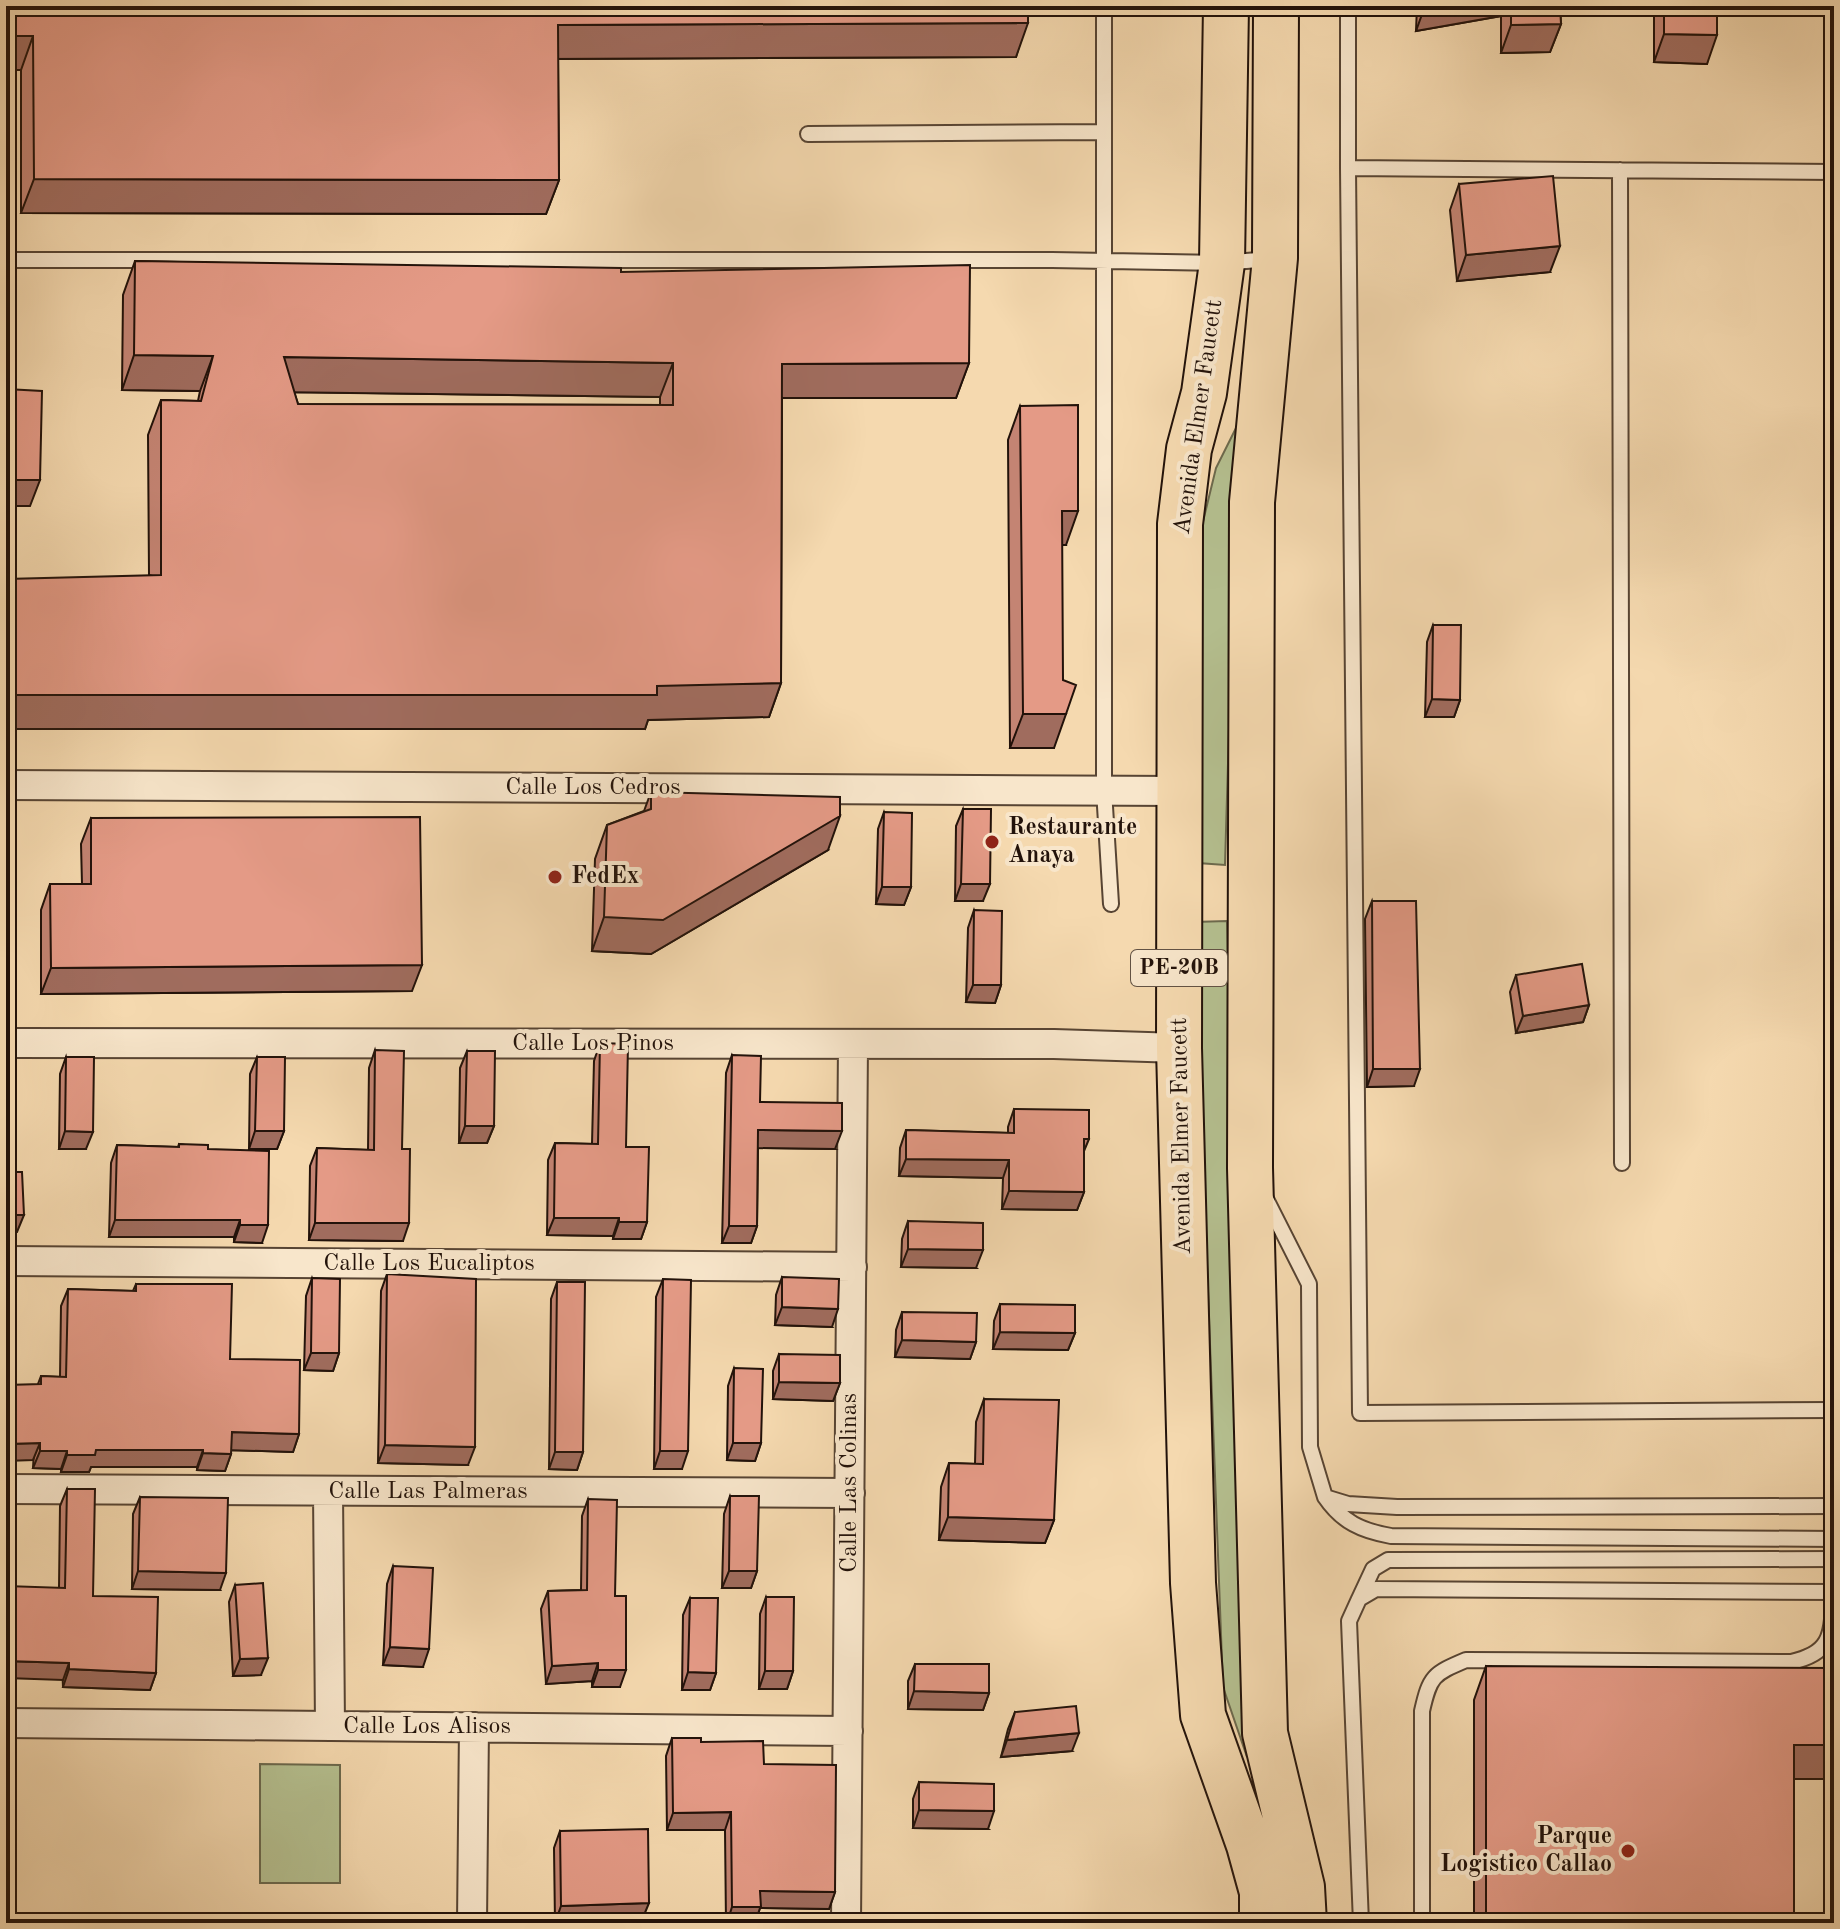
<svg xmlns="http://www.w3.org/2000/svg" width="1840" height="1929" font-family="'Old Standard TT',serif">
<style>
.green{fill:#b5c090;stroke:#6c694d;stroke-width:2}
.lines{fill:none;stroke-linecap:round;stroke-linejoin:round}
.lane-casing{stroke:#574433;stroke-width:18}
.street-casing{stroke:#574433;stroke-width:32}
.highway-casing{stroke:#22120a;stroke-width:48}
.lane{stroke:#f8e6cb;stroke-width:14}
.street{stroke:#f8e6cb;stroke-width:28}
.highway{stroke:#f5d9af;stroke-width:44}
.wall{fill:#c48473;stroke:#22120a;stroke-width:2;fill-rule:evenodd}
.shaded-wall{fill:#a06c5e;stroke:#22120a;stroke-width:2}
.building{fill:#e49a86;stroke:#22120a;stroke-width:2;fill-rule:evenodd}
.poi-dot{fill:#8f2418;stroke:#f8e6cb;stroke-width:3}
.labels{text-anchor:middle;dominant-baseline:central;stroke-width:8;stroke-linejoin:round;paint-order:stroke}
.shield{fill:#f8e6cb;stroke:#625244;stroke-width:2}
.shield-label{font-size:22px;font-weight:bold;fill:#22120a}
.street-label{font-size:24px;fill:#22120a;stroke:#f8e6cb}
.poi-label{font-size:24px;font-weight:bold;fill:#22120a;stroke:#f8e6cb;text-anchor:start}
</style>
<rect width="100%" height="100%" fill="#f5d9af"/>
<filter id="stains"><feTurbulence type="fractalNoise" baseFrequency=".0025" numOctaves="4"/><feColorMatrix values="0 0 0 0 .2 0 0 0 0 .09 0 0 0 0 .02 0 0 0 .5 -.17"/></filter>
<radialGradient id="worn" r=".72"><stop offset=".6" stop-color="#630" stop-opacity="0"/><stop offset="1" stop-color="#630" stop-opacity=".3"/></radialGradient>
<path class="green" d="M1238,424L1225,865L1198,863L1199,538L1216,468Z
M1227,921L1247,1757L1223,1687L1194,922Z
M260,1764L340,1765V1883H260Z"/>
<g class="lines">
<defs>
<path id="lane" d="M1104,6V790L1111,904
M1348,6V168L1834,172
M808,134L1104,132
M1348,168L1360,1413L1834,1410
M1620,170L1622,1163
M6,260H1052L1222,263L1270,259
M1265,1197L1309,1284L1310,1447L1325,1497L1348,1504L1397,1507L1834,1506
M1325,1497C1342,1522 1362,1531 1391,1536L1834,1539
M1359,1599L1373,1569L1388,1560L1834,1559
M1361,1923L1349,1621L1359,1599L1376,1589L1834,1592
M1422,1923V1711C1430,1676 1433,1674 1466,1660L1791,1662C1834,1653 1831,1632 1834,1593"/>
<path id="street" d="M6,785L1180,791
M6,1043L1054,1044L1179,1048
M6,1261L852,1267
M6,1489L850,1493
M328,1491L330,1726
M6,1723L848,1731
M472,1923L474,1727
M846,1923L853,1044"/>
<path id="highway" d="M1226,6L1222,263L1204,393L1189,449L1180,524L1179,1048L1193,1583L1203,1715L1249,1845L1262,1892V1923
M1276,6L1275,258L1252,502L1250,1168L1265,1733L1302,1887L1304,1923"/>
</defs>
<use href="#lane" class="lane-casing"/>
<use href="#street" class="street-casing"/>
<use href="#highway" class="highway-casing"/>
<use href="#lane" class="lane"/>
<use href="#street" class="street"/>
<use href="#highway" class="highway"/>
</g>
<path class="wall" d="M6,6L1031,16H1028L1016,57L558,59L559,180L546,214L21,213V70Z
M1417,6H1560L1561,24L1550,52L1501,53V16L1416,31Z
M1654,6H1717L1707,64L1654,62Z
M1459,184L1550,272L1457,281L1450,210Z
M135,261L621,272L969,363L956,398H782L781,683L769,717L648,720L645,729L149,575L148,435L161,400L198,401L200,391L122,390L123,295ZM294,392L660,397V405L298,404Z
M1020,406L1066,545H1062L1054,748H1010L1008,440Z
M1433,625L1460,700L1454,717H1425L1427,642Z
M651,792L828,850L651,954L592,951L595,859L607,825L644,811Z
M963,809L983,901H955L956,826Z
M884,812L911,887L904,905L876,904L878,829Z
M91,818L412,991L41,994V910L50,884H82L81,844Z
M1372,901L1414,1086L1367,1087L1365,919Z
M974,910L1001,985L995,1003L966,1002L968,928Z
M1516,975L1589,1005L1583,1022L1516,1033L1510,992Z
M600,1043L626,1147L647,1222L641,1239H613V1236L547,1235L548,1160L555,1143L592,1144L594,1061Z
M375,1050L402,1149L403,1241L309,1240L310,1166L317,1148L368,1150L369,1068Z
M467,1051L494,1126L487,1143H459L460,1068Z
M732,1055L760,1102L835,1149L758,1148L757,1226L751,1243H722L726,1073Z
M66,1057L86,1149H59L60,1074Z
M257,1057L284,1131L277,1149H249L250,1074Z
M1014,1109L1089,1139L1084,1151V1192L1077,1210L1002,1209L1003,1178L899,1176L900,1148L906,1130L1008,1133V1127Z
M179,1144L208,1149L262,1243L234,1242V1237H109L111,1163L117,1145L178,1147Z
M908,1221L976,1268L901,1267L902,1239Z
M387,1274L468,1465L378,1463L381,1291Z
M782,1277L832,1327L775,1325L776,1295Z
M312,1278L339,1353L333,1371L304,1370L306,1296Z
M663,1279L682,1469H654L656,1297Z
M557,1282L583,1452L577,1470L549,1469L551,1299Z
M136,1284L230,1359L299,1434L293,1452L231,1450V1454L225,1471L197,1470V1467H91L89,1472H61V1469L33,1468L38,1384L41,1376L60,1377L61,1306L68,1289L133,1291Z
M1000,1304L1075,1333L1068,1350L993,1349L994,1321Z
M902,1312L976,1342L970,1359L895,1357L896,1330Z
M779,1354L840,1383L833,1401L773,1399V1371Z
M734,1368L761,1443L755,1461L727,1460L728,1386Z
M984,1399L1054,1520L1045,1543L939,1540L941,1487L949,1463L975,1464L976,1422Z
M67,1489L93,1596L156,1673L150,1690L63,1687L59,1588L60,1506Z
M730,1496L757,1571L751,1588H722L724,1514Z
M140,1497L220,1590L132,1589L133,1514Z
M588,1499L615,1596L620,1687H592V1681L546,1684L541,1609L548,1591L581,1590L582,1516Z
M393,1566L423,1667L383,1665L387,1584Z
M235,1585L261,1675L233,1676L229,1602Z
M766,1597L793,1671L787,1689H759L760,1614Z
M690,1598L716,1673L710,1690H682L683,1615Z
M915,1664L989,1693L983,1710L908,1709V1681Z
M1486,1666L1834,1779H1794V1923H1474V1700Z
M1015,1712L1072,1751L1001,1757L1008,1729Z
M672,1738L764,1764L835,1892L829,1909L760,1908L755,1923H726L725,1830H667L666,1756Z
M919,1782L988,1829L913,1828V1799Z
M560,1831L642,1920L555,1923L554,1848Z"/>
<path class="shaded-wall" d="M1020,6H1035L1031,16H1016Z
M1425,6H1504L1501,16L1416,31Z
M1028,23L1016,57L546,59L558,25Z
M1561,24L1550,52L1501,53L1511,25Z
M1664,34L1717,35L1707,64L1654,62Z
M6,36H33L21,70H6Z
M34,179L559,180L546,214L21,213Z
M1560,246L1550,272L1457,281L1466,255Z
M134,355L213,356L200,391L122,390Z
M284,357L673,363L660,397L271,392Z
M969,363L956,398H769L782,364Z
M6,480H40L30,506H6Z
M1062,511H1078L1066,545H1049Z
M781,683L769,717L648,720L645,729H6V695Z
M1432,699L1460,700L1454,717H1425Z
M1023,714H1066L1054,748H1010Z
M840,816L828,850L651,954L592,951L604,917Z
M961,884H990L983,901H955Z
M882,887H911L904,905L876,904Z
M422,965L412,991L41,994L51,968Z
M973,985H1001L995,1003L966,1002Z
M1589,1005L1583,1022L1516,1033L1523,1016Z
M1373,1069H1420L1414,1086L1367,1087Z
M465,1126H494L487,1143H459Z
M758,1130L842,1131L835,1149L752,1148Z
M65,1131L93,1132L86,1149H59Z
M255,1131H284L277,1149H249Z
M906,1159L1009,1160L1003,1178L899,1176Z
M1009,1191L1084,1192L1077,1210L1002,1209Z
M6,1215H24L17,1232L6,1233Z
M554,1218H619L613,1236L547,1235Z
M115,1220H240L234,1237H109Z
M619,1222H647L641,1239H613Z
M315,1223H409L403,1241L309,1240Z
M240,1225H268L262,1243L234,1242Z
M729,1226H757L751,1243H722Z
M908,1249L983,1250L976,1268L901,1267Z
M782,1307L838,1309L832,1327L775,1325Z
M1000,1332L1075,1333L1068,1350L993,1349Z
M902,1340L976,1342L970,1359L895,1357Z
M311,1353H339L333,1371L304,1370Z
M779,1382L840,1383L833,1401L773,1399Z
M232,1432L299,1434L293,1452L225,1450Z
M40,1443L33,1460L6,1461V1444Z
M733,1443H761L755,1461L727,1460Z
M385,1445L475,1447L468,1465L378,1463Z
M96,1450H203L197,1467H91L89,1472H61L67,1455Z
M40,1451H67L61,1469L33,1468Z
M660,1451H688L682,1469H654Z
M555,1452H583L577,1470L549,1469Z
M203,1453L231,1454L225,1471L197,1470Z
M948,1517L1054,1520L1045,1543L939,1540Z
M138,1571L226,1573L220,1590L132,1589Z
M729,1571H757L751,1588H722Z
M390,1647L429,1649L423,1667L383,1665Z
M268,1658L261,1675L233,1676L240,1659Z
M6,1661L69,1663L63,1680L6,1678Z
M598,1663L592,1681L546,1684L552,1666Z
M69,1669L156,1673L150,1690L63,1687Z
M598,1670H626L620,1687H592Z
M765,1671H793L787,1689H759Z
M688,1672L716,1673L710,1690H682Z
M914,1691L989,1693L983,1710L908,1709Z
M1079,1733L1072,1751L1001,1757L1007,1740Z
M1794,1745H1834V1779H1782Z
M919,1810L994,1811L988,1829L913,1828Z
M731,1812L725,1830H667L673,1813Z
M760,1891L835,1892L829,1909L760,1908L755,1923H727L732,1907Z
M649,1903L642,1920L555,1923L561,1906Z"/>
<path class="building" d="M6,6H1028V23L558,25L559,180L34,179L33,36H6Z
M1511,6H1560L1561,24L1511,25Z
M1664,6H1717V35L1664,34Z
M1553,176L1560,246L1466,255L1459,184Z
M135,261L621,268V272L970,265L969,363L782,364L781,683L657,686V695H6V579L161,575V400L201,401L213,356L134,355ZM284,357L673,363V405L298,404Z
M6,389L42,391L40,480H6Z
M1078,405V511H1062L1063,680L1076,685L1066,714H1023L1020,406Z
M1433,625H1461L1460,700L1432,699Z
M651,792L840,797V816L663,920L604,917L607,825L651,809Z
M963,809H991L990,884H961Z
M884,812L912,813L911,887H882Z
M420,817L422,965L51,968L50,884H91V818Z
M1372,901H1416L1420,1069H1373Z
M974,910L1002,911L1001,985H973Z
M1582,964L1589,1005L1523,1016L1516,975Z
M600,1043L628,1044L626,1147H649L647,1222H619V1218H554L555,1143L598,1144Z
M375,1050L404,1051L402,1149H410L409,1223H315L317,1148L374,1150Z
M467,1051H495L494,1126H465Z
M732,1055L761,1056L760,1102L842,1103V1131L758,1130L757,1226H729Z
M66,1057H94L93,1132L65,1131Z
M257,1057H285L284,1131H255Z
M1014,1109L1089,1110V1139H1084V1192L1009,1191V1160L906,1159V1130L1014,1133Z
M179,1144L208,1145V1149L269,1151L268,1225H240V1220H115L117,1145L179,1147Z
M6,1172H22L24,1215H6Z
M908,1221L983,1223V1250L908,1249Z
M387,1274L476,1279L475,1447L385,1445Z
M782,1277L839,1279L838,1309L782,1307Z
M312,1278L340,1279L339,1353H311Z
M663,1279L691,1280L688,1451H660Z
M557,1282H585L583,1452H555Z
M136,1284H232L230,1359L300,1360L299,1434L232,1432L231,1454L203,1453V1450H96L95,1455H67V1451H40V1443L6,1444V1385L41,1384V1376L66,1377L68,1289L136,1291Z
M1000,1304L1075,1305V1333L1000,1332Z
M902,1312L977,1313L976,1342L902,1340Z
M779,1354L840,1355V1383L779,1382Z
M734,1368L763,1369L761,1443H733Z
M984,1399L1059,1400L1054,1520L948,1517L949,1463L983,1464Z
M67,1489H95L93,1596L158,1597L156,1673L69,1669V1663L6,1661V1586L65,1588Z
M730,1496H759L757,1571H729Z
M140,1497L228,1498L226,1573L138,1571Z
M588,1499L617,1500L615,1596H626V1670H598V1663L552,1666L548,1591L587,1590Z
M393,1566L433,1568L429,1649L390,1647Z
M263,1583L268,1658L240,1659L235,1585Z
M766,1597H794L793,1671H765Z
M690,1598H718L716,1673L688,1672Z
M915,1664H989V1693L914,1691Z
M1486,1666L1834,1668V1745H1794V1923H1486Z
M1076,1706L1079,1733L1007,1740L1015,1712Z
M672,1738H701V1742L763,1741L764,1764L836,1765L835,1892L760,1891L761,1907H732L731,1812L673,1813Z
M919,1782L994,1784V1811L919,1810Z
M648,1829L649,1903L561,1906L560,1831Z
M1004,1919L1078,1920V1923H1003Z"/>
<g class="poi-dot">
<circle cx="992" cy="842" r="8"/>
<circle cx="555" cy="877" r="8"/>
<circle cx="1628" cy="1851" r="8"/>
</g>
<g class="labels">
<rect class="shield" x="1131" y="950" width="96" height="36" rx="6"/>
<g class="shield-label">
<text x="1179" y="968">PE-20B</text>
</g>
<g class="street-label">
<text transform="translate(1199 417) rotate(-82)">Avenida Elmer Faucett</text>
<text x="593" y="788">Calle Los Cedros</text>
<text x="593" y="1044">Calle Los Pinos</text>
<text transform="translate(1182 1136) rotate(-91)">Avenida Elmer Faucett</text>
<text x="429" y="1264">Calle Los Eucaliptos</text>
<text transform="translate(850 1483) rotate(-90)">Calle Las Colinas</text>
<text x="428" y="1492">Calle Las Palmeras</text>
<text x="427" y="1727">Calle Los Alisos</text>
</g>
<g class="poi-label">
<text x="1008" y="828">Restaurante<tspan x="1008" dy="28">Anaya</tspan></text>
<text x="571" y="877">FedEx</text>
<text x="1612" y="1837" text-anchor="end">Parque<tspan x="1612" dy="28">Logistico Callao</tspan></text>
</g>
</g>
<rect width="1840" height="1929" fill="none" stroke="#f5d9af" stroke-width="32"/>
<rect x="8" y="8" width="1824" height="1913" fill="none" stroke="#22120a" stroke-width="4"/>
<rect x="16" y="16" width="1808" height="1897" fill="none" stroke="#22120a" stroke-width="2"/>
<rect width="100%" height="100%" filter="url(#stains)"/>
<rect width="100%" height="100%" fill="url(#worn)"/>
</svg>
